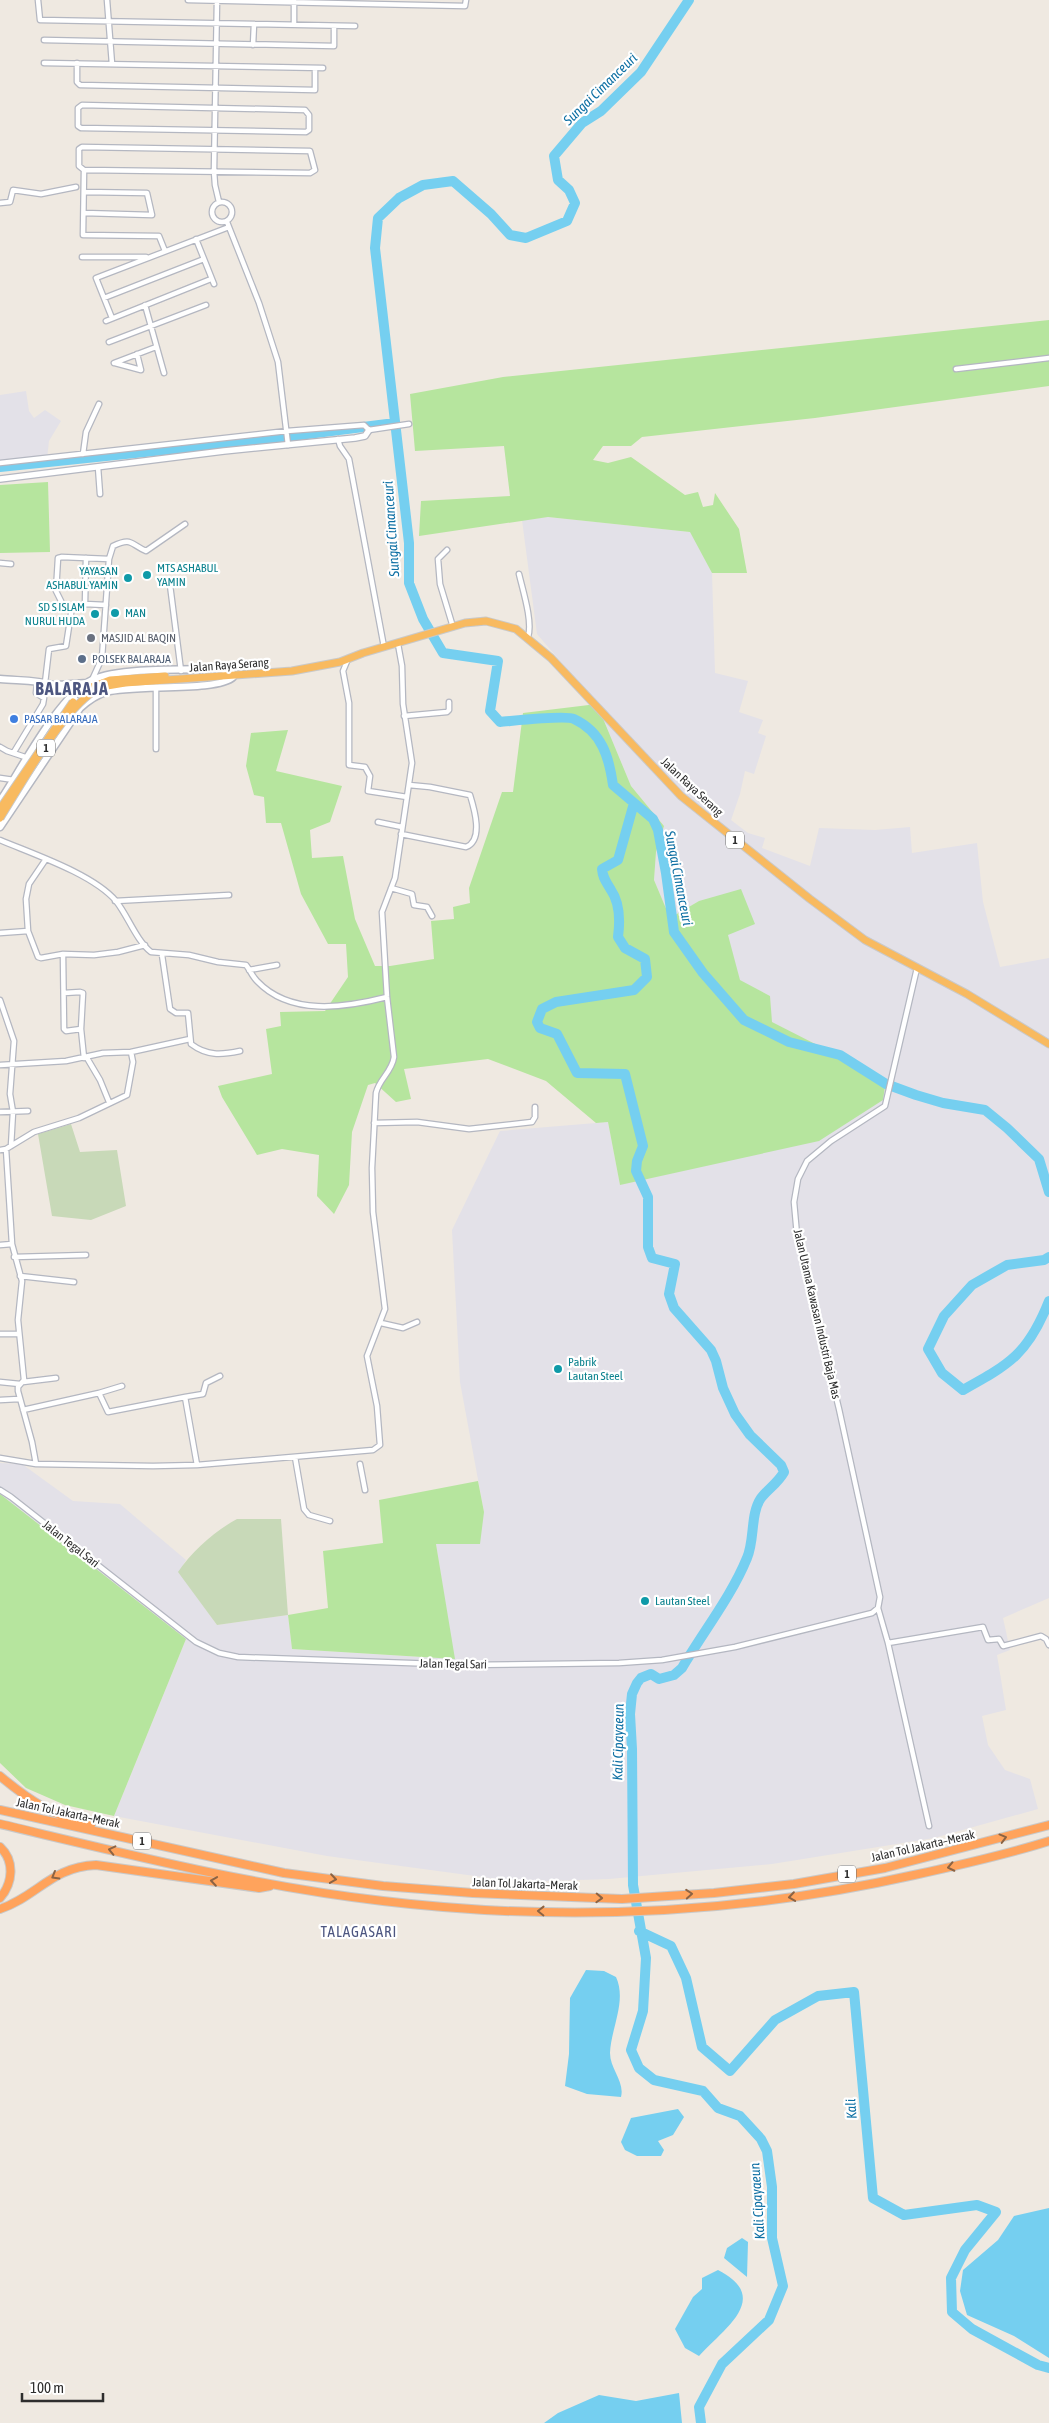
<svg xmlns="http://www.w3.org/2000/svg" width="1049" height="2423" font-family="'Asap Condensed',sans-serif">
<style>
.industrial{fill:#e3e1e8}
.green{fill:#b6e59e}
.cemetery{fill:#c8d9b8}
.water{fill:#75cff0}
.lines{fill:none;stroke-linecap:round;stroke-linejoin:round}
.river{stroke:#75cff0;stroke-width:10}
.minor-casing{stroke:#b4b7c1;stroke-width:7}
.tertiary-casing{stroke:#b4b7c1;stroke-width:8}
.secondary-casing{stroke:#b4b7c1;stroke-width:9}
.trunk-casing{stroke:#c9c9c9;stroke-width:9}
.motorway-casing{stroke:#c9c9c9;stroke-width:10}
.minor{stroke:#fff;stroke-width:4.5}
.tertiary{stroke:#fff;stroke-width:5.5}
.secondary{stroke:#fff;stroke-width:6}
.trunk{stroke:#f8ba60;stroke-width:7}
.motorway{stroke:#ffa35c;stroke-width:8}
.trunk-bridge-casing{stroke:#c9c9c9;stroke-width:9;stroke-linecap:butt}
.trunk-bridge{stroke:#f8ba60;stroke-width:7}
.oneway{stroke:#8c6343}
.culture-dot{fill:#0f9aa8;stroke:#fff;stroke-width:2}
.worship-dot{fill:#6b7280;stroke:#fff;stroke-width:2}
.service-dot{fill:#5c6f8a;stroke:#fff;stroke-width:2}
.shop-dot{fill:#3f7fe0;stroke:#fff;stroke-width:2}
.labels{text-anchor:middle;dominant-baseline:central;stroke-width:4.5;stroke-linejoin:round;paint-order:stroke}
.shield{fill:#fff;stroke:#6d6d6d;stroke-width:1}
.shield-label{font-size:11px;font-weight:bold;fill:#2e2e2e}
.culture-label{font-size:12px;fill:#0d838f;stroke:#fff;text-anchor:start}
.worship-label{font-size:12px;fill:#5b616d;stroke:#fff;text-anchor:start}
.service-label{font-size:12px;fill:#4e5e75;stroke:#fff;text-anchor:start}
.street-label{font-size:12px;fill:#2e2e2e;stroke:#fff}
.shop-label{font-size:12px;fill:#366cbe;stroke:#fff;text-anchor:start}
.water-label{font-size:14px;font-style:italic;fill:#0d6fa3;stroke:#fff}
.quarter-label{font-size:15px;letter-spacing:1px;fill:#4d5680;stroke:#fff}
.district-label{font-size:18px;font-weight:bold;letter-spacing:1px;fill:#4d5680;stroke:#fff}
</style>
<rect width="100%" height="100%" fill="#efe9e1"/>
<path class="industrial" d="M26,391L29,411L34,418L45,410L61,421L49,441L47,459L0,461V395Z
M548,517L691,532L712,573L715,673L748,681L739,712L763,720L758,733L766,736L754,774L745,771L740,794L731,820L748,833L765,838L762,848L810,866L819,828L875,830L910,827L912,853L977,843L983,902L1000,967L1049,958V1598L1003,1618L1010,1650L997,1655L1006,1710L982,1716L988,1745L1005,1770L1030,1779L1038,1809L934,1838L772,1864L609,1879L520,1882L327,1856L114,1816L186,1639L0,1494V1463L22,1464L73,1501L120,1504L186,1560L179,1572L217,1625L288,1615L292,1649L454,1659L436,1544L484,1512L460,1382L452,1230L500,1131L608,1122L620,1185L886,1080L771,1022L770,996L740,981L727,935L699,901L670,918L654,880L656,852L664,826L631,786L597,704L537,634L522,520Z"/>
<path class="green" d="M1049,320V386L815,418L642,437L631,446H603L593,460L608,463L631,457L685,495L698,492L703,507L713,505L715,493L739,529L747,573H712L690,532L548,517L419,536L421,501L510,496L504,446L415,451L410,394L503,377Z
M48,482L50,552L0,553V485Z
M597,704L631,786L664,826L656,852L654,880L670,918L699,901L741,889L755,924L728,935L740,980L770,996L772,1022L886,1080L883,1100L819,1141L620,1185L608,1122L596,1123L546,1081L488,1059L404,1069L411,1099L396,1102L375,1083L368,1085L352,1132L349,1185L334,1214L317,1196L319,1155L282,1149L257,1155L222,1097L218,1086L272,1074L266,1029L281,1026L280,1012L325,1011L348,977L346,944H328L301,894L281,823H266L264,797L254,795L246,766L251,733L288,730L276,771L342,786L330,822L310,830L312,858L343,856L355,919L375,966H390L434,959L431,921L454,919L453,907L470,903L469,888L502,792H513L523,713Z
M478,1481L484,1512L480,1544H436L455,1659L292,1649L288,1615L328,1608L323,1551L383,1543L379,1500Z
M0,1494L186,1639L114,1816L65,1805L26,1788L0,1763Z"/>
<path class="cemetery" d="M71,1124L80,1152L117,1150L126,1206L91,1220L52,1216L38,1134Z
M237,1519H281L288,1615L217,1625L178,1572C192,1551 215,1531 237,1519Z"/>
<path class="water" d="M586,1970L604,1971L616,1977C627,2001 611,2028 610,2053C610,2069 625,2082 621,2097L587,2094L565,2086L569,2054L570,1998Z
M678,2109L684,2117L673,2135L658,2141L664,2150L661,2156H637L625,2150L621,2142L631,2118Z
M1049,2208V2358L1014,2336L967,2315L960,2291L963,2270L998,2240L1014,2216Z
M742,2238L748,2242L747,2277L724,2258L727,2248Z
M718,2270C773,2298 723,2329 699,2356L685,2348L675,2329L693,2297L702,2289V2278Z
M679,2393L682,2423H544L558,2413L599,2395L636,2401Z"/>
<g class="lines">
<path class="river" d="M689,0L641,72L601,111L582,123L554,156L558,180L569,190L575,203L567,221L526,238L510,235L491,214L453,181L423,185L399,198L378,218L375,248L409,543V583L423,619L443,653L498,661L490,711L500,722C513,721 565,715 574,719C602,732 609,757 613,785L653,819L658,830L666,873L674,932L703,973L744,1020L789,1042L840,1055L886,1084L916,1095L943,1103L985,1110L1007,1128L1039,1159L1049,1192
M0,467L260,440L395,423
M634,803L618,860L602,869C603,879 606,881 611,890C620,903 620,922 618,937L625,948L645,959L647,977L634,990L556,1002L542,1009L537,1022L540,1028L557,1034L577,1073L625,1074L643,1146L637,1161L636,1171L648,1197V1247L652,1258L675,1264L669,1294L674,1308L711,1350L716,1361L723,1388L735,1414L750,1435L781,1465L784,1472C778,1483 768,1489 761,1498C750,1514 755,1540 747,1558C731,1597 703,1632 682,1668L674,1675L659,1679L651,1674L641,1678L637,1683L632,1694L630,1714L632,1749L633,1885L646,1958L643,2011L631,2050L639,2068L654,2080L703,2091L718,2108L740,2116L761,2139L767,2151L772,2187V2238L783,2286L769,2320L722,2364L699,2407L701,2423
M1049,1257L1044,1260L1007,1265L972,1285L944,1316L928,1349L942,1373L963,1390C1010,1364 1028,1354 1049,1301
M639,1931L671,1946L686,1978L702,2047L730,2071L775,2020L818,1996L854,1992L873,2198L904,2215L977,2205L996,2212L965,2250L951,2278L952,2312L972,2329L1038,2365L1049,2368"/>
<defs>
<path id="minor" d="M38,0L40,20L355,26
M107,0L112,64
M188,0L465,6L466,0
M217,0L214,171L215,185L219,202
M294,25V1
M44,40L334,46V26
M253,45L254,24
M44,63L323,68
M77,63V82L80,85L315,90V68
M82,105L305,110L309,115V130L306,132L81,128L78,126V108Z
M82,147L310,151L315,170L310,173L84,170L79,166V149Z
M84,170L83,235L159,236L165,251
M212 212a10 10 0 1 1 20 0a10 10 0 1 1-20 0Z
M0,203L10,202L13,190L41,194L76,187
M84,213L152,215L147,193L84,192
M227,222L259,303L278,362L288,445
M196,239L214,284
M82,257H146
M104,298L204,259
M145,305L164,373
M112,318L96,278L229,227
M106,321L211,279
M109,342L206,305
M114,363L156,347
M115,363L141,370L137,354
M956,369L1049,358
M338,439L340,446L349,459L384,647
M83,454L86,432L99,404
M0,463L287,431L364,425L369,430L409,424
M98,467L100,494
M447,550L438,559L440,584L453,627
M0,563L11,564
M519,574C523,591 533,622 528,637
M170,585L181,671
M85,604L86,558
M72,607L85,604L106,605
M348,659L343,671L349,703V765L365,767L370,776L368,791L407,797
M92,680L102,658L109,559
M45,683L49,649L66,646L72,607L63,605L56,591L58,558L62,557L109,559L113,546C132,537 130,544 146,551L185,524
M404,716L447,712L449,710V702
M0,747L7,751L28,758
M156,749V687
M14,752L43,704L44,698L36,693L37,683
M0,778L14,780
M378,822L402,827
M401,834L466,847C484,840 474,808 470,795L430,787L409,785
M0,840C33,854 93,874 116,901C128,916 136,940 151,952L189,955L218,962L246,965C250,970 252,976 257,981C290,1016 344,1008 387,997
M391,888L412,894L414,905L427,907L432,916
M115,901L229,895
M28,931L38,957L41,958L63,954L94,955L118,952L145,945
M0,933L28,931L26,899L29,884L46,859
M63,954L64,1029L66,1031L81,1029
M162,955L170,1009L176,1013H188L191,1044C207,1056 221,1055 240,1051
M249,970L277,965
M64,993L80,992L83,993L81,1029L84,1058
M0,1000L14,1041L10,1094L13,1112L11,1146
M87,1058L100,1080L109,1102
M0,1065L66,1061L103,1053L131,1052
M0,1112L28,1111
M374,1123L417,1122L469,1129L532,1122L535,1117V1107
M6,1149L12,1244L22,1281L18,1320L24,1380L18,1387V1391L32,1442L36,1464
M0,1150L6,1149L34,1132L79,1118L127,1095L133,1062L131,1052L190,1039
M0,1245L12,1244
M14,1257L86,1255
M20,1276L74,1282
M381,1323L403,1328L417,1322
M0,1334H19
M0,1382L20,1384
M23,1382L56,1378
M99,1393L122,1386
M185,1397L203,1394L206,1383L220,1376
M0,1400L19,1399
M23,1410L99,1393L108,1412L185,1397L197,1465
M295,1457L304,1509L309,1515L330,1521
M0,1458L36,1464L153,1466L197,1465L373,1450L380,1445L377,1406L367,1356L385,1309L373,1212L372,1168L376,1093C379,1079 392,1072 394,1057L387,997L382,912L395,878L412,763L403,704L402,666L398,644
M360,1464L365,1490
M0,1490L11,1497L196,1642L219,1653L238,1657L465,1665L619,1663L662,1660L735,1647L872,1613L878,1608L880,1597L839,1409L797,1235L794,1202L798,1179L807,1161L831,1141L885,1106L917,968
M878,1608L888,1643L929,1826
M888,1643L983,1627L988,1640L999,1639L1003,1646L1041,1636L1046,1639L1049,1645"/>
<path id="tertiary" d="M0,479L224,451L355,438L365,436L369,430"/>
<path id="secondary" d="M0,679C29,682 66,677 80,708
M58,685L87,683
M0,801C21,770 59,695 92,680C121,667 187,670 221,669L232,673
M0,827L80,708C88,701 96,695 106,692C133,684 218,692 233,677"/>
<path id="trunk" d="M101,687L125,683L292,671L340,662L363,653L465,623L486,621L516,629L551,658L681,796L810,899L865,940L967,994L1049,1044
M89,688L110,680L165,676"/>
<path id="motorway" d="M0,1776C30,1801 53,1816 91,1825
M0,1810L284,1873L383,1886L473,1893L622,1899L714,1893L794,1884L885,1868L1049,1825
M0,1824C127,1854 253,1886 383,1901C560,1922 740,1914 914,1875C960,1865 1005,1855 1049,1841
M0,1847C15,1861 13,1883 0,1898
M0,1909C38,1896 51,1867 96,1865L259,1888L270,1886"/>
</defs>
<use href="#minor" class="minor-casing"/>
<use href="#tertiary" class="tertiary-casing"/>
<use href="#secondary" class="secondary-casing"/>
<use href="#trunk" class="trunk-casing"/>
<use href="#motorway" class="motorway-casing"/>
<use href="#minor" class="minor"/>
<use href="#tertiary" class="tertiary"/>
<use href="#secondary" class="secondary"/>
<use href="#trunk" class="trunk"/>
<use href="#motorway" class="motorway"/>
<defs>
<path id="trunk-bridge" d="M0,809L73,702
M0,818C23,782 65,704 101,687"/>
</defs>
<use href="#trunk-bridge" class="trunk-bridge-casing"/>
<use href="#trunk-bridge" class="trunk-bridge"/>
</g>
<defs><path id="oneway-chevron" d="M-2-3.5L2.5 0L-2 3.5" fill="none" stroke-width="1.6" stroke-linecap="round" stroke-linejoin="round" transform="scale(1.25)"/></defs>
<g class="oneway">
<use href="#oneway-chevron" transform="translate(1003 1838) rotate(-15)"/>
<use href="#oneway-chevron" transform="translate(112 1850) rotate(-167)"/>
<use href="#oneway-chevron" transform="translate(951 1867) rotate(168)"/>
<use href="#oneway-chevron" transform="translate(55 1876) rotate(150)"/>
<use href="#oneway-chevron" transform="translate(333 1879) rotate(8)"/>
<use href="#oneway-chevron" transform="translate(214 1881) rotate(-172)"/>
<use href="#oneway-chevron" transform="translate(689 1894) rotate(-4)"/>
<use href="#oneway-chevron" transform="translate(792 1897) rotate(172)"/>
<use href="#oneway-chevron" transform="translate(599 1898) rotate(2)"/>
<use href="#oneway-chevron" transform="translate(541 1911) rotate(-179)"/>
</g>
<g class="culture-dot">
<circle cx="147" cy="575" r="5"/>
<circle cx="128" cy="578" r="5"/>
<circle cx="115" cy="613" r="5"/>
<circle cx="95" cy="614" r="5"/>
<circle cx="558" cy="1369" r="5"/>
<circle cx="645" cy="1601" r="5"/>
</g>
<circle class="worship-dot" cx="91" cy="638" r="5"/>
<circle class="service-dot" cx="82" cy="659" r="5"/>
<circle class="shop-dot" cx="14" cy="719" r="5"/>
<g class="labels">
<g class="shield">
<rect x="37" y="739.5" width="18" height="17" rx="4"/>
<rect x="726" y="831.5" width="18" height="17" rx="4"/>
<rect x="133" y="1832.5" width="18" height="17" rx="4"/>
<rect x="838" y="1865.5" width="18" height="17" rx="4"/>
</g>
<g class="shield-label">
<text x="46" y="748">1</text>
<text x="735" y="840">1</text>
<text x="142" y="1841">1</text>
<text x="847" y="1874">1</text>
</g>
<g class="culture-label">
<text x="157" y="568">MTS ASHABUL<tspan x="157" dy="14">YAMIN</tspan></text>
<text x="118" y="571" text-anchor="end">YAYASAN<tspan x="118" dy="14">ASHABUL YAMIN</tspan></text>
<text x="85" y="607" text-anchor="end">SD S ISLAM<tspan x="85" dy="14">NURUL HUDA</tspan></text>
<text x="125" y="613">MAN</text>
<text x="568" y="1362">Pabrik<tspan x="568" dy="14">Lautan Steel</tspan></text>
<text x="655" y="1601">Lautan Steel</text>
</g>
<g class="worship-label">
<text x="101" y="638">MASJID AL BAQIN</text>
</g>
<g class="service-label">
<text x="92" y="659">POLSEK BALARAJA</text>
</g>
<g class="street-label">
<text transform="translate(229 665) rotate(-4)">Jalan Raya Serang</text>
<text transform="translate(692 787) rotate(43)">Jalan Raya Serang</text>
<text transform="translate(817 1314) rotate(77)">Jalan Utama Kawasan Industri Baja Mas</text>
<text transform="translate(71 1544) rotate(38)">Jalan Tegal Sari</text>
<text transform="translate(453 1664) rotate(1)">Jalan Tegal Sari</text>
<text transform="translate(68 1813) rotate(12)">Jalan Tol Jakarta–Merak</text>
<text transform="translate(923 1846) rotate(-13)">Jalan Tol Jakarta–Merak</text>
<text transform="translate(525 1884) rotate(2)">Jalan Tol Jakarta–Merak</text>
</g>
<g class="shop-label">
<text x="24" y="719">PASAR BALARAJA</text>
</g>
<g class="water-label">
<text transform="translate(600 89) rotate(-44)">Sungai Cimanceuri</text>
<text transform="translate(391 529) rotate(-94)">Sungai Cimanceuri</text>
<text transform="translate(679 878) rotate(79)">Sungai Cimanceuri</text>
<text transform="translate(618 1742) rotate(-89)">Kali Cipayaeun</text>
<text transform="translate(851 2109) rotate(-95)">Kali</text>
<text transform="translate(757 2201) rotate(-94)">Kali Cipayaeun</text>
</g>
<g class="quarter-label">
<text x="359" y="1931">TALAGASARI</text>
</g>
<g class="district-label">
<text x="72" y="688">BALARAJA</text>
</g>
</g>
<path d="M22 2393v8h81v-8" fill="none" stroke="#2e2e2e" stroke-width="2.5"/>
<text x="30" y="2393" font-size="15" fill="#2e2e2e" stroke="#ffffff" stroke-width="4" paint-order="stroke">100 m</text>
</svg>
